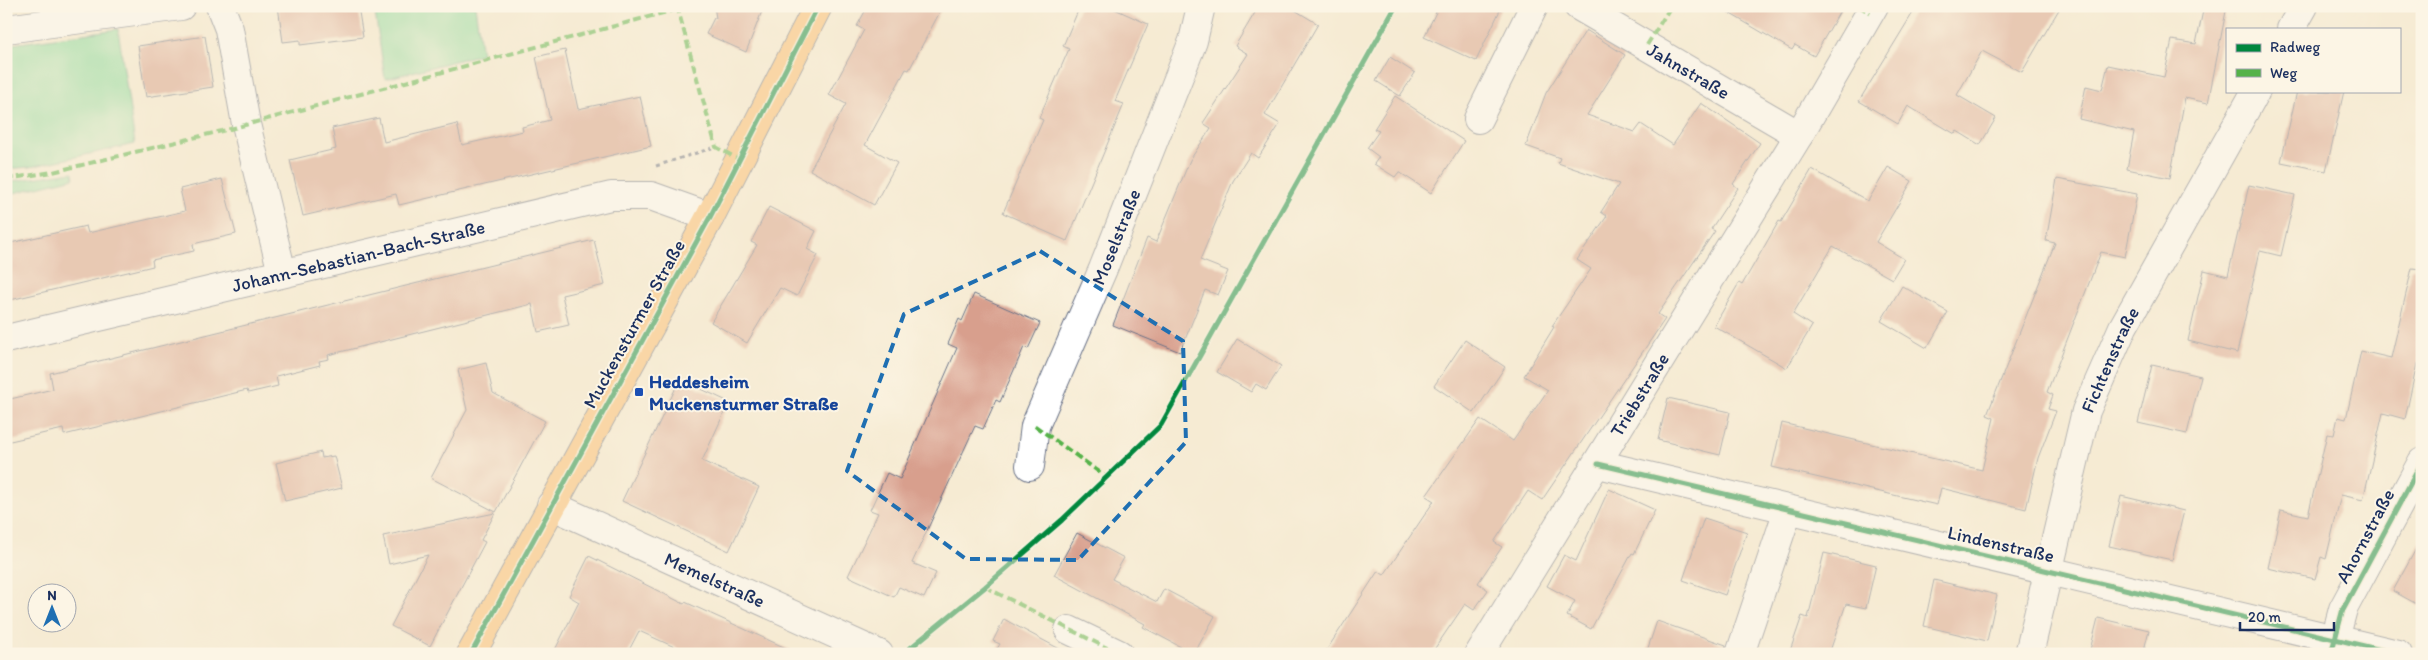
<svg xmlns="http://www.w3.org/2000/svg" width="2428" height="660" font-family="Itim,sans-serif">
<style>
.green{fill:#85dc9f;stroke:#50867e}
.building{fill:#d89f8d}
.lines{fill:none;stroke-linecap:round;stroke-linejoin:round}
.minor-casing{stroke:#687187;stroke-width:30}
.major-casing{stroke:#687187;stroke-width:30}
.path{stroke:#687187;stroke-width:3;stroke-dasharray:4 4;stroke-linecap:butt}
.minor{stroke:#fff;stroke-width:28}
.major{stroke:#fcbd6f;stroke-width:28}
.quiet{stroke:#55b248;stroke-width:4;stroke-dasharray:8 4;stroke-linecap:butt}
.cycleway-casing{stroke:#fcf5e5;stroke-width:8}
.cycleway{stroke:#00873e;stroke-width:5}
.marked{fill:none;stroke:#1f6fb2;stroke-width:4;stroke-dasharray:10 6;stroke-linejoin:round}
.transit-dot{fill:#1a4fb4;stroke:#fcf5e5;stroke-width:2}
.labels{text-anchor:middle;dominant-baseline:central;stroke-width:4;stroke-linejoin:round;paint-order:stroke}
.street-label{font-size:19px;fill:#1b2f5e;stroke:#fcf5e5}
.transit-label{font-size:19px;font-weight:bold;fill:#164399;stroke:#fcf5e5;text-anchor:start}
</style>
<rect width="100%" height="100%" fill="#fcf5e5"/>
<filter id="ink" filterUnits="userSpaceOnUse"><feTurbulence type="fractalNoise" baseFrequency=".02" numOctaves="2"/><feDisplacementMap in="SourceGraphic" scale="10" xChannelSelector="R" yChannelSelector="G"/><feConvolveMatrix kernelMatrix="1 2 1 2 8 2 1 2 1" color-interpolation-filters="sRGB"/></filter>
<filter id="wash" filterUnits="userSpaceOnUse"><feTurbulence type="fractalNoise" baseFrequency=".0096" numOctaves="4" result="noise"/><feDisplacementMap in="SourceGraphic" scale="20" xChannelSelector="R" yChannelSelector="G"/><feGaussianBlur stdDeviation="1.12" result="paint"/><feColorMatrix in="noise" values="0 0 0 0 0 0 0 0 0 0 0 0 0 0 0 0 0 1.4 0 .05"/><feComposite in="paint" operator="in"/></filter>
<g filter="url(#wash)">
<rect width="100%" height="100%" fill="#f6ebd3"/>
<path class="green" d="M374,6H475L482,54L385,79Z
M118,29L135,144L30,167L6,169V45Z
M73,172L74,178L6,195V182Z"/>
<g id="blocks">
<path class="building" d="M278,6H358L363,37L300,45V40L283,42Z
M714,6H764L746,52L706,34L714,18H716Z
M868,6H943L909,70L906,69L865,145L897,163L874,205L810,170L846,104L829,95L864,30L857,26Z
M1080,6H1108L1148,24L1115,101L1124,104L1067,241L1003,213L1043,120L1039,118L1069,49L1063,46Z
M1259,6H1288L1318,24L1265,115L1280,124L1258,158L1251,153L1233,181L1200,260L1228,271L1218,295L1205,290L1180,352L1113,325L1147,238L1156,242L1190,160L1211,128L1203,123L1248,54L1235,46Z
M1439,6H1502L1476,61L1424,37Z
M1717,6H1843L1814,56L1795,45L1792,50Z
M1917,6H2061L2022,72L1982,51L1957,95L1996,118L1980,145L1957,131L1955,134L1908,106L1898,124L1859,101Z
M2204,6H2227L2208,103L2185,98L2170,178L2127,169L2134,132L2079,119L2086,86L2102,90L2108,65L2164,77L2172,40L2196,44Z
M1586,30L1625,55L1587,115L1635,132L1641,124L1673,145L1701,103L1760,143L1733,184L1738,188L1711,229L1715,231L1658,314L1665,319L1542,500L1528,491L1494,542L1502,547L1478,583L1488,590L1474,610L1465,604L1431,654H1324L1378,571L1384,575L1434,501L1426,496L1480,419L1513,441L1548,390L1524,376L1554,327L1552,326L1591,269L1577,260L1607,216L1601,212L1619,184L1558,163L1560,158L1526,146L1546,93Z
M205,36L213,87L146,97L138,46Z
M565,50L578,109L640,96L651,146L399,205L396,194L303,216L290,160L336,149L332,128L379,118L384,142L457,124L462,145L523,131L522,127L550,120L536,57Z
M1390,57L1415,73L1400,96L1376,81Z
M2297,91H2344L2326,171L2281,162Z
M1395,96L1464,141L1431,193L1399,172L1395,177L1374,164L1379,157L1367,148L1379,131L1374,129Z
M1888,167L1912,181L1876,242L1904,259L1892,279L1833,246L1793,314L1812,326L1787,368L1714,326L1739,283L1742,285L1779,221L1781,222L1812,169L1868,201Z
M222,179L236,234L193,244L194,251L152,260L153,266L6,301V244L86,226L88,233L185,211L180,189Z
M2057,179L2137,194L2125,257L2101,252L2047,392L2053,395L2048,409L2056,411L2038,458L2026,509L1941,488L1937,505L1772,467L1782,423L1982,470L1994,418L1987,415L2055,243L2046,241Z
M2249,185L2295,195L2281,256L2260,251L2237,353L2188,341L2204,270L2228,276Z
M769,207L816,231L807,249L818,255L797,296L780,288L747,343L711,322L757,245L751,242Z
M594,240L605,285L562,295L569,325L538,332L532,304L328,355L329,359L319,361L320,365L276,376L278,386L248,393L247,390L64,435L63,429L6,442V400L53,389L50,373Z
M2412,268L2422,269V365L2417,364L2405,419L2383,413L2363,500L2341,495L2326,559L2321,557L2315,579L2268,568L2281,510L2308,516L2327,434L2334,435L2338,417L2346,419L2361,351L2391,358Z
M1902,286L1948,312L1927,348L1881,321Z
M974,294L1040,323L1028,349L1024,347L1000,402L996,400L983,429L975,426L912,563L936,573L924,598L899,587L894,597L848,576L878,513L870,510L887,473L900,479L957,348L948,344L959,319L962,321Z
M1237,339L1281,366L1266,390L1256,384L1251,392L1217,372Z
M1465,340L1505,367L1474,413L1434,386Z
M486,363L493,393L545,421L496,512L431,478L467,410L458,370Z
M2152,365L2201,376L2187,434L2138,423Z
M680,379L729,402L702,461L759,487L729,551L622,501Z
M1668,398L1730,412L1720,455L1658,440Z
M321,452L322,458L334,456L342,488L285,501L276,463Z
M1609,489L1655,510L1634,554L1632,553L1591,629L1567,616L1575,601L1547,586L1564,555L1576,561Z
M2121,496L2184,511L2172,560L2109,546Z
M495,513L481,540L485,542L430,646L391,626L428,555L389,564L383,536Z
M1704,518L1747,532L1725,595L1683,580Z
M1077,533L1124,558L1112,579L1157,602L1164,589L1215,616L1194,654L1143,627L1145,624L1054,575Z
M2422,538V607L2393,591Z
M1824,553L1876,565L1866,608L1846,604L1829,654H1789L1802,616L1808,618Z
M589,556L684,604L685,602L799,654H690L639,631L627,654H553L579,602L569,596Z
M1934,580L1997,595L1987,641L1924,626Z
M2098,618L2149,630L2143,654H2089Z
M1004,619L1011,623L1069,654H994L1000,644L993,641Z
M1657,621L1726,645L1725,654H1646Z"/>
</g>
</g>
<g filter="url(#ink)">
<use href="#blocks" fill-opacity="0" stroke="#687187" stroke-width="1"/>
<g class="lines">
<defs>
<g id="minor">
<path d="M220,6L229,29L246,124L282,273"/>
<path id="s1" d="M1578,6L1799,135"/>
<path d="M6,29L181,6"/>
<path d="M2291,29L2304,6"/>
<path d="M1478,119L1534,6"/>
<path id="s2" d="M6,339L611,196H651L710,217"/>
<path d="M1598,464L2398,654"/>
<path id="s3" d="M1030,466L1035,426L1103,269L1193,41L1201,6"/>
<path id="s4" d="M551,505L879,654"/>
<path d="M1069,630L1119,654"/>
<path id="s5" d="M1479,654L1799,135L1874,6"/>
<path d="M1740,654L1788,510"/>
<path id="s6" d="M2029,654L2086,411L2123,327L2256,91"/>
<path d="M2331,654L2343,609L2422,462"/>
</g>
<path id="major" d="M471,654L710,217L818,6"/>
</defs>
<use href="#minor" class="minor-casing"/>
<use href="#major" class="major-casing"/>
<path class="path" d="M656,166L712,148"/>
<use href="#minor" class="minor"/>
<use href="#major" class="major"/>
<path class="quiet" d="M677,6L716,147L740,160
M1859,6L1870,13
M1647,45L1671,6
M6,179L53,172L230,129L678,9
M1035,426L1105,476
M985,587L1119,654"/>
<defs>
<path id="cycleway" d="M1598,464L2398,654
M471,654L710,217L818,6
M903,654L985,587L1062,520L1161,425L1396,6
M2331,654L2343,609L2422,462"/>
</defs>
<use href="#cycleway" class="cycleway-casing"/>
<use href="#cycleway" class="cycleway"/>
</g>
</g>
<path d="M0 0H2428V660H0ZM1040,251L1183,341L1186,442L1078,560L966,559L847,471L904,314Z" fill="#f6ebd3" fill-opacity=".55" fill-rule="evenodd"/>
<path class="marked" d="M1040,251L1183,341L1186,442L1078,560L966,559L847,471L904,314Z"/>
<rect class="transit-dot" x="634" y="387" width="10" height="10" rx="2.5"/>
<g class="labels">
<g class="street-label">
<text stroke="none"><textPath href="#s1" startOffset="128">Jahnstraße</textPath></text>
<text stroke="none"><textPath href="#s3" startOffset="246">Moselstraße</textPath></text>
<text stroke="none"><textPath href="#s2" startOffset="362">Johann-Sebastian-Bach-Straße</textPath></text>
<text transform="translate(634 324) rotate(-61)">Muckensturmer Straße</text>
<text stroke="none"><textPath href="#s6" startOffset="306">Fichtenstraße</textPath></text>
<text stroke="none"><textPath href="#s5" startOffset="305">Triebstraße</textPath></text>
<text transform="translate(2365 536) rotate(-62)">Ahornstraße</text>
<text transform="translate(2001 544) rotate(13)">Lindenstraße</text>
<text stroke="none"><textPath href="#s4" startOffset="180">Memelstraße</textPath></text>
</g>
<g class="transit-label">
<text x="649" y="381">Heddesheim<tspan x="649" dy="22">Muckensturmer Straße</tspan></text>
</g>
</g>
<rect width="2428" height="660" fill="none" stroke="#fcf5e5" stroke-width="25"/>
<rect x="2226" y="28" width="175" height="65" fill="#fcf5e5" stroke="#a2a6af"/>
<rect x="2236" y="44" width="25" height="8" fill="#00873e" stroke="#a2a6af"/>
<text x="2270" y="52" font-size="15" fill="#1b2f5e">Radweg</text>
<rect x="2236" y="69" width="25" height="8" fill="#55b248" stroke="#a2a6af"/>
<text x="2270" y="78" font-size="15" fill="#1b2f5e">Weg</text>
<g transform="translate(52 608)"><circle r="24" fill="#fcf5e5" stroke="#a2a6af"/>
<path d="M0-4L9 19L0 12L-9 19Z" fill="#1f6fb2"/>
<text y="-8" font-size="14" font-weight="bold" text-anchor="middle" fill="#1b2f5e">N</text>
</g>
<path d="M2240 622v8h94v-8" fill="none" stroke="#1b2f5e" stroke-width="2.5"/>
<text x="2248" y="622" font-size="15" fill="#1b2f5e" stroke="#fcf5e5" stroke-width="4" paint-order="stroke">20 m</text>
</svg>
